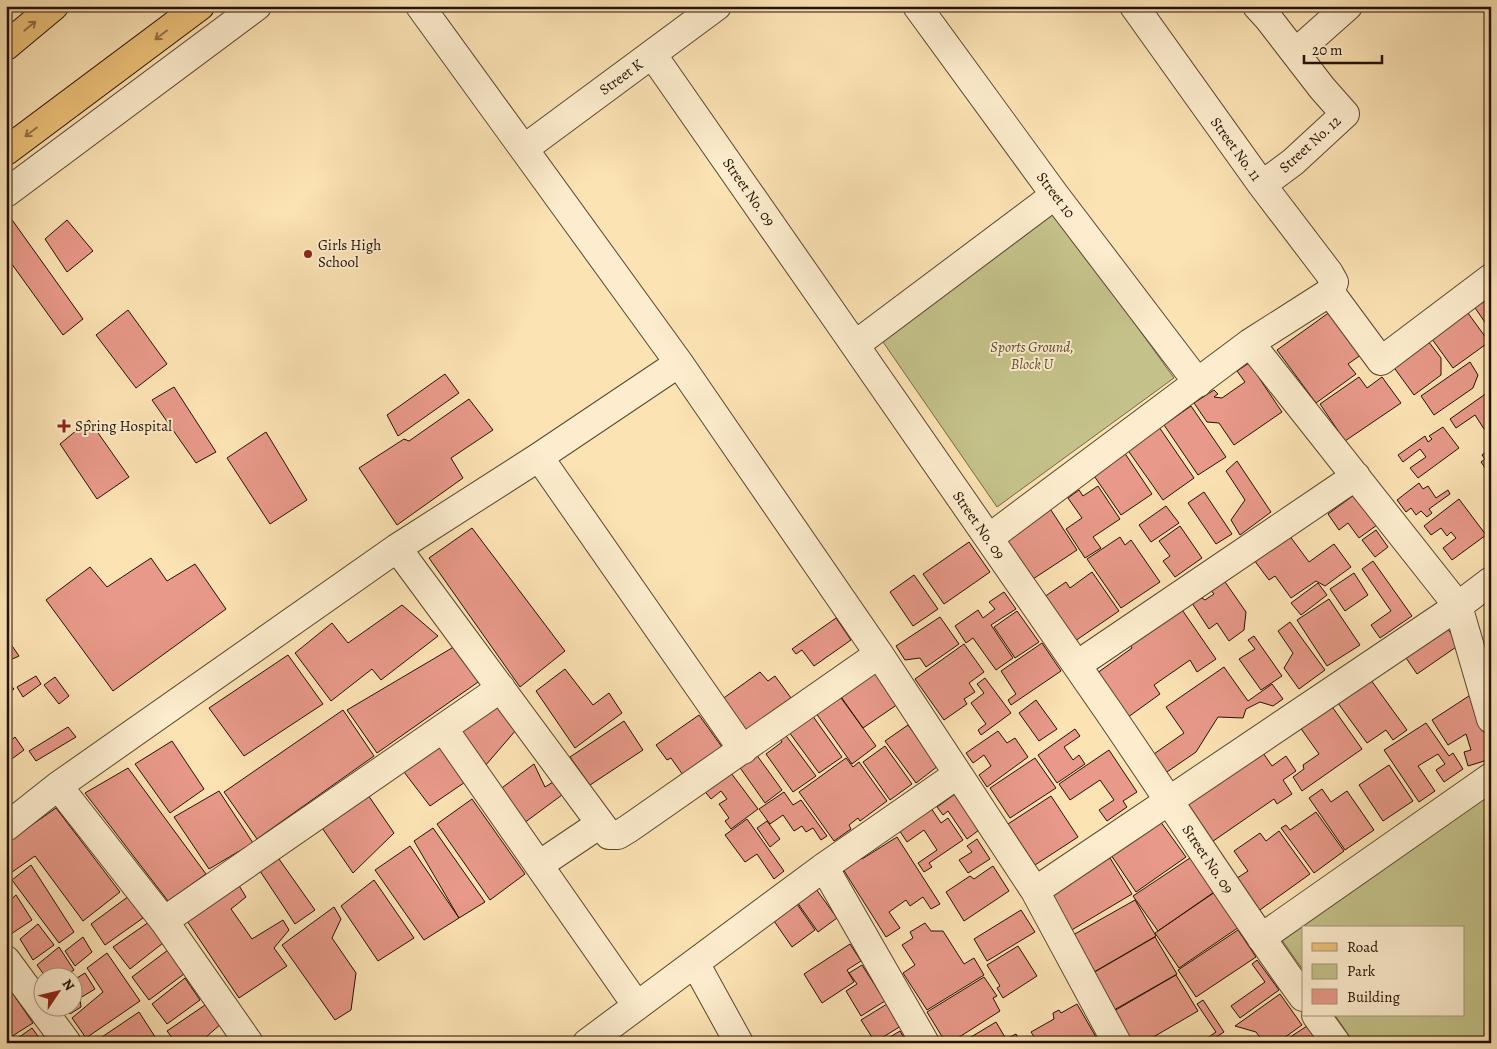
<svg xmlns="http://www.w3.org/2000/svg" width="1497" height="1049" font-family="Alegreya,serif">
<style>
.green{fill:#c4c28a;stroke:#746a46}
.building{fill:#e89989;stroke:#241103}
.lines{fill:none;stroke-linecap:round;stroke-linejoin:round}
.minor-casing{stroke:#5a462f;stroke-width:30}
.major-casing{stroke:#241103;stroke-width:30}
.minor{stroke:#fdedce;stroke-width:28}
.major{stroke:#eec27a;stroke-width:28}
.oneway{stroke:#937244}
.poi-dot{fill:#8f2418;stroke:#fdedce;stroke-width:2}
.labels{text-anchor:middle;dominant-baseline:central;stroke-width:4;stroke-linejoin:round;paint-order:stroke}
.street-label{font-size:15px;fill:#241103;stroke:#fdedce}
.poi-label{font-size:15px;fill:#241103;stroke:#fdedce;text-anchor:start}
.park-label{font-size:15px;font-style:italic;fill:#5c4f32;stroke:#fdedce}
</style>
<rect width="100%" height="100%" fill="#fce3b4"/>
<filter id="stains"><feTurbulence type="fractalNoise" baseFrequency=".004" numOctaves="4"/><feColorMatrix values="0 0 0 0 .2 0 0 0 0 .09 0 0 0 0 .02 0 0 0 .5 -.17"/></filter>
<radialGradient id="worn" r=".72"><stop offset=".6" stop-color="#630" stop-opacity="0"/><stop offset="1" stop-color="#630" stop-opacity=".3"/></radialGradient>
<path class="green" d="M1055,213L1174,378L997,507L883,342Z
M1491,791V1043H1354L1335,1015H1463V928H1303V970L1279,936Z"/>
<path class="building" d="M10,217L83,319L63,335L6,256V220Z
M67,220L93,251L67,272L45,239Z
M1491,288V331L1471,302Z
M1334,309L1365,352L1348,364L1356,374L1316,403L1277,350Z
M1465,309L1489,342L1453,368L1429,335Z
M128,310L167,364L136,388L96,335Z
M1425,337L1441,358V375L1414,395L1390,362Z
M1470,362L1478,375L1473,388L1434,415L1421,396Z
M1249,363L1282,412L1234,445L1219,423L1207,422L1194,403L1214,390L1218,394L1214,397L1222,398L1245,382L1237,371Z
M445,374L459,393L398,436L387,415Z
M1359,377L1367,388L1382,377L1401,403L1345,441L1320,404Z
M174,387L216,452L196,463L152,400Z
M1491,390V425L1484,429L1475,415L1456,428L1450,419Z
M469,399L493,430L451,458L463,478L397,525L359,468L404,439L409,441Z
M1191,406L1226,457L1198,475L1164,425Z
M89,420L129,477L97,499L60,444Z
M1159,427L1194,478L1163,500L1127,449Z
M1443,427L1459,448L1418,478L1410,468L1426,457L1420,449L1403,462L1398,455L1425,436L1428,442L1432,439L1429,436Z
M266,432L307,500L270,524L227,458Z
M1491,448V470L1488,472L1481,462L1485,459L1482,455Z
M1122,449L1152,494L1121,515L1090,470Z
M1237,461L1271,512L1240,535L1231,520L1245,500L1226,471Z
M1419,483L1423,489L1428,486L1436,498L1448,490L1450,494L1429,509L1432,513L1427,517L1421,511L1416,515L1411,508L1406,512L1397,500Z
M1098,486L1120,519L1093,537L1101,548L1085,558L1066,529L1082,518L1068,498L1079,490L1083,496Z
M1204,492L1232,534L1216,544L1188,503Z
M1354,495L1377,525L1359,538L1348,523L1339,530L1328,514Z
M1459,499L1486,535L1452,560L1443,548L1456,538L1451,532L1447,536L1441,528L1431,535L1424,526Z
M1047,504L1077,550L1030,581L1000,535Z
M1166,506L1179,523L1151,542L1139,525Z
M1180,526L1202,558L1175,577L1163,561L1170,556L1159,541Z
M472,528L565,651L520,687L429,558Z
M1376,530L1388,547L1375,557L1362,540Z
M1286,531L1309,562L1334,544L1351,567L1325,586L1316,581L1291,598L1275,576L1269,580L1251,556Z
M1120,537L1125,545L1131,540L1160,582L1121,608L1087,559Z
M969,542L990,572L944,604L923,574Z
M151,558L167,581L195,564L226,609L113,691L46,600L90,567L107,587Z
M1373,561L1412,616L1380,638L1371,625L1391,611L1362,569Z
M1092,572L1119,611L1075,641L1044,597L1066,582L1070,588Z
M1354,573L1368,595L1345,611L1330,589Z
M914,575L938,609L913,626L890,592Z
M1223,579L1246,612L1244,630L1229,641L1217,623L1209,629L1192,603L1200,597L1205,600L1214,594L1210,589Z
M1318,583L1327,595L1301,615L1291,603Z
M1004,592L1016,609L991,625L1013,658L996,670L973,638L966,643L955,626L978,610L983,618L995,609L989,602Z
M1329,599L1360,645L1327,666L1297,620Z
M1178,604L1216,659L1197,672L1190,660L1154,685L1160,694L1124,720L1093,676L1132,648L1128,642L1158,621L1161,625L1169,619Z
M402,605L438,636L381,680L372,669L331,701L295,653L332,623L348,643Z
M1017,611L1039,642L1015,658L994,627Z
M940,617L959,644L926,667L920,658L905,660L896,646Z
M836,618L851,640L814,666L802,650L796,654L792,649Z
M1290,622L1325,670L1299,689L1284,668L1293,653L1278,631Z
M1443,622L1459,645L1417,674L1402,652Z
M1254,636L1282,676L1261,690L1239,659L1255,649L1248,640Z
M6,637L19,656L6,662Z
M1042,643L1061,671L1011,705L1008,700L1016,694L1001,671Z
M964,644L984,672L969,683L975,692L964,699L967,704L944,720L915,679Z
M457,645L481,680L377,753L347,710Z
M288,655L323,704L244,756L209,708Z
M1224,667L1248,701L1272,684L1283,699L1273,706L1260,702L1246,709L1243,718L1218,717L1196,752L1164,774L1151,756L1184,733L1166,707Z
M565,669L593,705L609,693L622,713L575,748L536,691Z
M874,669L898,704L863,728L839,694Z
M760,672L768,681L775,676L791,698L744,732L721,700Z
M36,676L41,684L23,697L17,687Z
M1368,676L1407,730L1393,740L1386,730L1367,743L1335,699Z
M55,677L69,696L59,704L44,685Z
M985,678L1011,713L981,735L978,730L986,724L971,703L984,693L977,684Z
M6,680L14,689L6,695Z
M836,691L876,746L852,764L813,709Z
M1475,692L1491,750V759L1468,766L1464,752L1471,750L1466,734L1448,745L1432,720Z
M494,700L516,730L479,773L450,730Z
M1036,700L1057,729L1039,741L1019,713Z
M1328,701L1362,749L1302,791L1293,777L1304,769L1303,765L1319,754L1297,723Z
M343,710L374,756L257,839L224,792Z
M699,715L722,747L683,775L671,758L667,760L656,745Z
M812,715L842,757L819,773L789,732Z
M624,721L643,750L590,785L570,757Z
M1426,723L1449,756L1453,753L1463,769L1444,782L1436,770L1445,764L1438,754L1418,766L1435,791L1419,802L1384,750Z
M908,725L938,766L916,783L885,741Z
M68,727L76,737L36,761L29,751Z
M1075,729L1080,736L1064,747L1073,760L1079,755L1085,764L1057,783L1038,755Z
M998,731L1007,743L1015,738L1028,757L987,787L979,775L991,766L984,755L973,763L966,753Z
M784,733L816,776L793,792L766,754L782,742L779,737Z
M15,737L24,750L9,761L6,757V745Z
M444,740L471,778L430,806L401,768Z
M172,741L204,789L170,813L135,764Z
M885,746L912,784L890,800L863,762Z
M1259,747L1272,766L1286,756L1296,771L1283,780L1292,794L1277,804L1274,799L1206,846L1177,804Z
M753,750L782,790L765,803L736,762Z
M1109,750L1137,792L1123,801L1127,807L1107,821L1099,810L1114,800L1100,780L1070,800L1059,784Z
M846,758L853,767L859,762L887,801L860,821L858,818L849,825L851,829L834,841L799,792Z
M1035,758L1056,788L1010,818L990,788Z
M534,764L545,787L558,779L566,792L520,826L495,793Z
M1389,765L1413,801L1383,821L1359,785Z
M128,768L206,874L168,901L85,793Z
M728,769L758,809L731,829L725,821L729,818L719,804L727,799L721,791L711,799L702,788Z
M1322,789L1331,802L1347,791L1374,830L1345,850L1309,798Z
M219,791L253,843L209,869L174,817Z
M366,792L394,833L353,873L318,822Z
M784,792L793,805L801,800L827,836L821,840L813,828L806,832L802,826L794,831L783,815L770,824L759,809Z
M955,794L979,830L967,839L948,811L943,815L937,807Z
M1051,796L1078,837L1035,865L1008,824Z
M472,799L525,874L490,900L437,824Z
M56,808L120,892L83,921L35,856L8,875L6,872V843Z
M931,808L941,823L948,818L963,840L929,863L932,867L924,872L918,863L937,850L924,830L907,842L899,830Z
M1316,812L1344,851L1314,873L1281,828L1286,825L1290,830Z
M747,819L784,871L774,879L757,854L745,862L725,835Z
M767,821L780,839L770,847L757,828Z
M1160,821L1186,857L1136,892L1111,855Z
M433,828L485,902L459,918L414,841Z
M1279,831L1310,874L1257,912L1234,880L1248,871L1234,851L1260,833L1266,841Z
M897,837L940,904L931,909L923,897L910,906L906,900L889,912L900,928L886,937L841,866L858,854L862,859Z
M977,839L990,859L968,873L959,860L972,852L967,846Z
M410,846L459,918L424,940L375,870Z
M274,852L315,910L295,924L258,868Z
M1193,856L1217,890L1158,931L1133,896Z
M1110,858L1132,894L1070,931L1048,894Z
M31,865L74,932L59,943L12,880Z
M993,866L1009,891L964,921L946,892L970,876L974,879Z
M235,879L246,897L231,909L252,939L283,920L289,930L274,948L287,966L239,998L185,918Z
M374,880L414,938L378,961L341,906Z
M816,889L837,918L818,932L797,902Z
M1215,892L1239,927L1179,968L1155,933Z
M16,895L32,920L11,934L6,928V904Z
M129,896L143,918L105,945L91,924Z
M1135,900L1156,936L1094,972L1073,935Z
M797,904L815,930L792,947L774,921Z
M334,907L341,919L332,938L356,973L351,1010L335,1020L282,945Z
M1021,910L1035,932L987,961L974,939Z
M149,922L163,943L130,969L113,947Z
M925,923L931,931H943L964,964L974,958L984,975L927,1010L903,973L915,965L902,945L913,938L910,932Z
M38,924L54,945L33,960L20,939Z
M1238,930L1256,957L1196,997L1178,970Z
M83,937L92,952L75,966L65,951Z
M1155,937L1177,974L1114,1010L1093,973Z
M850,944L861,961L847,970L854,982L822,1003L804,974Z
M1018,946L1037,976L1003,998L997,988L1000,986L987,965Z
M59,947L74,970L65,976H45L37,965Z
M168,950L184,974L149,1000L132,977Z
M107,953L140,1001L86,1038L72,1018L103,992L87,968Z
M1257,960L1279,990L1240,1018L1231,1006L1265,982L1252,964Z
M862,965L885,1001L861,1016L846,991L857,984L849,973Z
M85,973L95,989L80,998L81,1007L70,1014L65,1006H72V981Z
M1176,975L1198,1011L1143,1043H1133L1114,1011Z
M984,977L997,996L993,998L1000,1011L950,1043H946L927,1012Z
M185,978L200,1000L167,1024L152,1004Z
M13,994L33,1023L6,1040V1000Z
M1280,994L1302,1025L1277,1043H1264L1256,1032L1235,1026Z
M1203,1000L1224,1032L1207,1043H1200L1216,1032L1197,1004Z
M208,1003L221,1024L199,1043H176L167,1031Z
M887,1004L901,1026L875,1042L861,1020Z
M1077,1004L1096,1037L1085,1043H1038L1031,1032L1054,1019L1053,1013L1059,1010L1061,1013Z
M139,1012L159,1043H93Z
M996,1022L1006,1039L1016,1034L1021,1043H961Z
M1307,1026L1319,1043H1281Z
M32,1028L43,1043H11Z
M900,1031L907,1043H880Z"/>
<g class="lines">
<defs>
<path id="minor" d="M420,6L679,363L879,654L1035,891L1117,1043
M917,6L1055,195L1198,383
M1134,6L1262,185L1329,273L1334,282L1330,292
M1257,6L1268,18L1322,88L1345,114L1293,162L1262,185
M1295,53L1348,6
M652,54C805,273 957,492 1109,712C1174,807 1236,904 1303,997
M525,148L717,6
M6,193L257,6
M1330,292L1381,361L1491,278
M1250,343L1458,606L1491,719
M855,345L1055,195
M539,457L743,750
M989,538L1250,343L1330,292
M397,548L609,835H618L628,829L879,654
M1077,665L1356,476
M443,728L637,1006
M58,786L164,921L249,1043
M6,827L58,786L397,548L539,457L679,363
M539,865L600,824
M824,867L925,1043
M1035,891L1458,606L1491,581
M164,921L501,688
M1261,938L1491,777
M6,960L67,1043
M695,963L739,1043
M1316,1015L1336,1043
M587,1043L824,867L958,774"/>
<path id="major" d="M6,46L54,6
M6,151L200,6"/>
</defs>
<use href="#minor" class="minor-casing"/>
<use href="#major" class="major-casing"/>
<use href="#minor" class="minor"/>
<use href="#major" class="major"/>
</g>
<defs><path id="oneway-shaft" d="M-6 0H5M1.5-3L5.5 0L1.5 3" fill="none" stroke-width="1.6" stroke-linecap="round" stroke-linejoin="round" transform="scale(1.25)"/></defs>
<g class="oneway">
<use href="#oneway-shaft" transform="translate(30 26) rotate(-39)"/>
<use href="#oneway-shaft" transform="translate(161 35) rotate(143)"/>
<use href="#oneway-shaft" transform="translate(31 132) rotate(143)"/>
</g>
<g class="poi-dot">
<circle cx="308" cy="254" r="5"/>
<path d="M61.5 418.5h5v5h5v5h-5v5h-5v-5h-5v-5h5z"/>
</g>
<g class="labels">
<g class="street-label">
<text transform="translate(621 77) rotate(-36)">Street K</text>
<text transform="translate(1310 144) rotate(-42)">Street No. 12</text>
<text transform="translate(1236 149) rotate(54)">Street No. 11</text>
<text transform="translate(749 192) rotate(55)">Street No. 09</text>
<text transform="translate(1056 195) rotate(53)">Street 10</text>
<text transform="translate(979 525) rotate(55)">Street No. 09</text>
<text transform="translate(1208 859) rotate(56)">Street No. 09</text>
</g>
<g class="poi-label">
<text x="318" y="245">Girls High<tspan x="318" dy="17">School</tspan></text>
<text x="75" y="426">Spring Hospital</text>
</g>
<g class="park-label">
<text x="1032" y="347">Sports Ground,<tspan x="1032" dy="17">Block U</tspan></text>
</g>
</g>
<rect width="1497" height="1049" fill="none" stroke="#fce3b4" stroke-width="25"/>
<rect x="8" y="8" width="1482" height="1034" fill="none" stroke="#241103" stroke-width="2.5"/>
<rect x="12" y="12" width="1472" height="1024" fill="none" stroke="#241103"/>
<rect x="1302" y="926" width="162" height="90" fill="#fdedce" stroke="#a6957d"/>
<rect x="1312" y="943" width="25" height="8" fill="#eec27a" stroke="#a6957d"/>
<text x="1347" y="952" font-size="15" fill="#241103">Road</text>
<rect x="1312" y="964" width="25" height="15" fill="#c4c28a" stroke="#a6957d"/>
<text x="1347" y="976" font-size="15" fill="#241103">Park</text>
<rect x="1312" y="989" width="25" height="15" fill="#e89989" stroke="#a6957d"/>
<text x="1347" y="1002" font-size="15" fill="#241103">Building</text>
<g transform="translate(58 992) rotate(55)"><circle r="24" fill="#fdedce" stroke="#a6957d"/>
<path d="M0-4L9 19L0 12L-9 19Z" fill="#8f2418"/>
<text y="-8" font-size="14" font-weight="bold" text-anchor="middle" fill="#241103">N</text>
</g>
<path d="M1304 55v8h78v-8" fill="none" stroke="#241103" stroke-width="2.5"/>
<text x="1312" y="55" font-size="15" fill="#241103" stroke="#fdedce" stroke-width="4" paint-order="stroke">20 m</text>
<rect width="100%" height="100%" filter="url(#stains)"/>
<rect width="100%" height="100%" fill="url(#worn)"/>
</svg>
